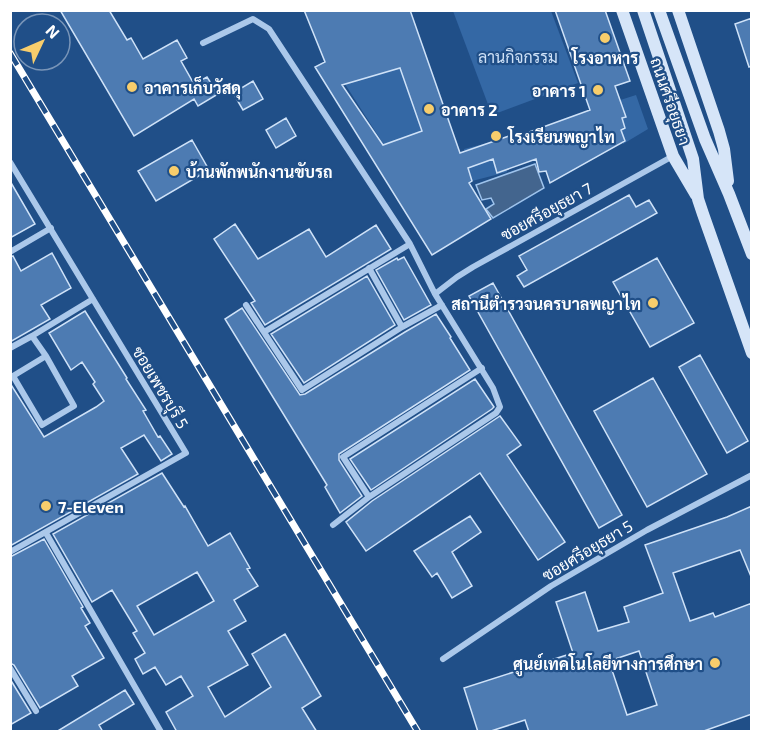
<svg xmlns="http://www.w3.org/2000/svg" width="762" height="742" font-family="'Exo 2',Sarabun,sans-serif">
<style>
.green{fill:#3468a5}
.water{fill:#43658e;stroke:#9ec3ec;stroke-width:1.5}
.building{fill:#4d7bb2;stroke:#cfe2f8;stroke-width:1.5;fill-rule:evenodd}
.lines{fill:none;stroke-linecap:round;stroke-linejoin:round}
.street{stroke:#abc8ea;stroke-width:6}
.secondary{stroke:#d6e5f8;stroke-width:12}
.rail-casing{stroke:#fff;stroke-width:7}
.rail{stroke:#204f88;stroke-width:4.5;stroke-dasharray:14;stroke-linecap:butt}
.poi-dot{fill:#f7cd6c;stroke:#204f88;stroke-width:2}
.labels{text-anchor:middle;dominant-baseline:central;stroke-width:4.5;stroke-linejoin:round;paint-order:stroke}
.park-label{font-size:16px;fill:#cfe2f8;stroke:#204f88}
.poi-label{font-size:16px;font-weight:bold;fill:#fff;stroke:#204f88;text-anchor:start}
.street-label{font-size:16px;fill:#fff;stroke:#204f88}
</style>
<rect width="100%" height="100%" fill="#204f88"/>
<path class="green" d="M453,11H551L578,83L492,115Z
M400,68L422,131L384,145L345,84Z
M636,95L648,129L623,144L608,104Z
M499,140L507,172L472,181L464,149Z"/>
<path class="water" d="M535,164L544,188L493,218L486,209L494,204L491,198L482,200L476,185Z"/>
<path class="building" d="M60,10H109L127,40L131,38L143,59L177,40L187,58L181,61L194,84L207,77L218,94L198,106L194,99L134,136Z
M304,10H410L460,153L509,136L510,139L590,110L555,10H605L630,81L615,86L626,117L622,118L625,128L621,130L625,141L550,183L546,171L539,172L536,159L497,173L493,159L468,168L472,181L469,183L491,219L432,255L315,67L325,62ZM400,68L422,131L383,145L342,85Z
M752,18V66L749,67L735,24Z
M253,81L263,99L243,110L233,93Z
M286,118L296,136L276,148L266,130Z
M192,140L209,170L156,201L138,171Z
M10,181L35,224L10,238Z
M629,195L636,207L649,200L657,213L524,287L517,276L527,270L519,256Z
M235,224L258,259L309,229L326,257L376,225L391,249L265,325L251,303L255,301L214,239Z
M52,253L71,288L41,305L50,319L10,342V257L13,256L21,271Z
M404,257L431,305L404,320L376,270L397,258L398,260Z
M657,258L694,323L650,347L613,282Z
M367,276L395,325L304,383L271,334Z
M493,283L622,515L599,528L469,296Z
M242,308L300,395L305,394L405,332L436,314L451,337L450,338L470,370L339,454V460L362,496L340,513L325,487L327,485L225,319Z
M85,311L127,378L126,379L146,410L143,411L158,437L160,436L172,454L161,461L144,435L121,448L138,474L10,546V383L44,437L96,407L104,401L93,384L95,382L82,362L71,370L49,333Z
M700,355L748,441L727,453L679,367Z
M653,378L707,474L647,507L594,411Z
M475,379L494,407L492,409L371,490L350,459Z
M500,416L521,445L507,455L565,542L538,560L480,473L366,551L346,522L372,501Z
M162,473L184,507L185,506L208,546L230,533L250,568L247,569L258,586L234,600L246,621L228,631L248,665L208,687L225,717L271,687L252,654L285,634L321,696L302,708L317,732H177L166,712L193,696L181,676L166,685L155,667L143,674L135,659L145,653L133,633L137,631L112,590L92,602L53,534ZM197,572L214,601L154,635L137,606Z
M752,506V579L740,550L673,573L690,621L713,613L715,617L752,603V714L701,732H529L525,720L488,732H478L464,688L573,653L556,602L585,592L598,631L629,622L624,607L663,593L645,545L727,517ZM639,651L657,705L627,715L609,661Z
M470,516L481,532L452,552L472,586L452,598L437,573L432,577L414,551Z
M44,539L83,607L81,608L90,623L85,626L104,658L72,676L78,686L40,708L14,665L10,663V557Z
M10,679L31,713L10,725Z
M125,690L134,704L99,725L103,732H56Z"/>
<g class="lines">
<path class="street" d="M203,43L253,19L269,29L410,244L435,294L493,388L500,407L496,413L369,497L333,525
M10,162L186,453L10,552
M10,252L51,228
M369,268L402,327
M435,294L457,277L473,267L673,156
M246,305L302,390L402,327L442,305
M264,332L410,244
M10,348L32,336
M46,356L13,376L42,425L74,406L46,356L32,336L93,299
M369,497L343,457L482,368
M46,533L161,732
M443,659L551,586L647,530L752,475
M10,668L36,711"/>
<path class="secondary" d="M622,10L673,156L696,195
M643,10L693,159L698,199L703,214L752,353
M659,10L705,139L729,194L752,254
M678,10L719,131L724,149L728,181"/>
<defs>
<path id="rail" d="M10,53L418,732"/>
</defs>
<use href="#rail" class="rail-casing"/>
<use href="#rail" class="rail"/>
</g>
<g class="poi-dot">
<circle cx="605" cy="38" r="6"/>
<circle cx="132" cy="87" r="6"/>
<circle cx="598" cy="90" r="6"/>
<circle cx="429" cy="109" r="6"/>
<circle cx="496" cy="136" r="6"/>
<circle cx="174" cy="171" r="6"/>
<circle cx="653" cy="303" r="6"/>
<circle cx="46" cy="506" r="6"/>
<circle cx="715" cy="663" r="6"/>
</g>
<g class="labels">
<g class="park-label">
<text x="518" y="56">ลานกิจกรรม</text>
</g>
<g class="poi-label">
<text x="605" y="57" text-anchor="middle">โรงอาหาร</text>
<text x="144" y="87">อาคารเก็บวัสดุ</text>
<text x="586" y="90" text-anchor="end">อาคาร 1</text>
<text x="441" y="109">อาคาร 2</text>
<text x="508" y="136">โรงเรียนพญาไท</text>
<text x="186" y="171">บ้านพักพนักงานขับรถ</text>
<text x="641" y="303" text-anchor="end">สถานีตำรวจนครบาลพญาไท</text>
<text x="58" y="506">7-Eleven</text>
<text x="703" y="663" text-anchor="end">ศูนย์เทคโนโลยีทางการศึกษา</text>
</g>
<g class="street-label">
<text transform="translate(671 101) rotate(71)">ถนนศรีอยุธยา</text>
<text transform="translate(546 211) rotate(-29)">ซอยศรีอยุธยา 7</text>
<text transform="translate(161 387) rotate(59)">ซอยเพชรบุรี 5</text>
<text transform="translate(587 550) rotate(-31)">ซอยศรีอยุธยา 5</text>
</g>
</g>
<rect width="762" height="742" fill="none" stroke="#ffffff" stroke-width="24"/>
<g transform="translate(42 42) rotate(46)"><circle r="28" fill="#204f88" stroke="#7995b8" stroke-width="1.5"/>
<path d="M0-4.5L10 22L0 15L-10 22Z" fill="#f7cd6c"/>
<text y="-9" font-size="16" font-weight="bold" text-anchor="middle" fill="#ffffff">N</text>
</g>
</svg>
